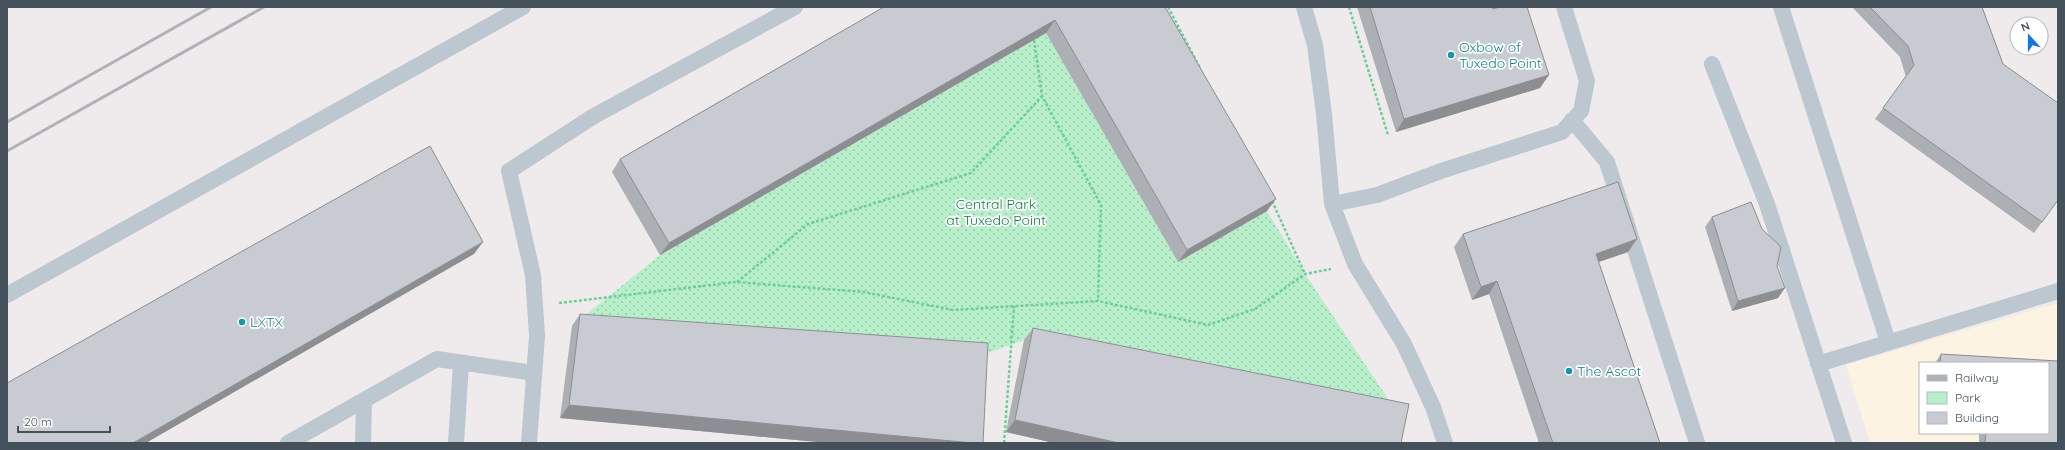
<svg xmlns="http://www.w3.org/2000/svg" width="2065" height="450" font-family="Quicksand,sans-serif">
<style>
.commercial{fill:#fcf3e2;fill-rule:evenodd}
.green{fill:url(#green-dots)}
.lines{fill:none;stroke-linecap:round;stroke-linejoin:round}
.path{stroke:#6ece9b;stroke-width:2.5;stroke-dasharray:3 2;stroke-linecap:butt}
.lane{stroke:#bcc7cf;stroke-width:16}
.rail{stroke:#aeb1b7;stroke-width:3}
.wall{fill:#acafb4}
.shaded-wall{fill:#8c8e92}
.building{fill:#c8cbd1;stroke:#8c8e92}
.culture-dot{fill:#0f9aa8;stroke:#fff;stroke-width:1.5}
.labels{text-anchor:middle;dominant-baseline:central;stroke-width:3.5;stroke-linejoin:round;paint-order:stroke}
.culture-label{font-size:14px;fill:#0d838f;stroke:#fff;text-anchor:start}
.park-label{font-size:14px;fill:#137c43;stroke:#fff}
</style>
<defs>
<pattern id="green-dots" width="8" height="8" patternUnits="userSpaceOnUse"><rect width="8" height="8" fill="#b7efca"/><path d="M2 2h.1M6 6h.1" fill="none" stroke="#96c4a7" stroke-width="1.8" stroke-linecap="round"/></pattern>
</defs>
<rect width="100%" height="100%" fill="#efebec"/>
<path class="commercial" d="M2058,303V443H1870L1846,365ZM1920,363H2048V433H1920Z"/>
<path class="green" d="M1046,33L1178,262L1267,211L1305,274L1400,417L1024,340L979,356L572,326L660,255Z"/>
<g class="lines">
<path class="path" d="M1168,7L1200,68
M1349,7L1388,135
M1034,40L1042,96L1101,205L1098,301
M1272,201L1305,274
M737,282L808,224L971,173L1042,96
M559,303L736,282L864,292L953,310L1098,301L1208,325L1255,309L1305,274L1331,269
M1004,443L1014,306"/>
<path class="lane" d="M1304,7L1315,45L1324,114L1332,204L1355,264L1404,344L1433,407L1445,443
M1781,7L1888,342
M1712,64L1767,204L1844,443
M1572,120L1607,162L1697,443
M1332,204L1377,195L1441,171L1562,132L1581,111L1587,81L1564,7
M7,295L523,7
M1818,364L2058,291
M288,443L437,359L534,373
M363,443L364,400
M456,443L461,363
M529,443L537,336L533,275L509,171L594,116L795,7"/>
<path class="rail" d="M7,122L211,7
M7,151L264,7"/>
</g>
<path class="wall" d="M884,7H1165L1267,211L1178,262L1046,33L660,255L612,172L620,159Z
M1357,7H1492L1540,88L1396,132Z
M1852,7H1982L2003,64L2058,200L2034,233L1875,119L1906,77L1900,57Z
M1712,217L1778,298L1732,311L1705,227Z
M1463,234L1637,239L1628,252L1598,262L1660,443H1539L1489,294L1472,300L1454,247Z
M580,314L983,443H828L560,418L572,326Z
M1033,328L1401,443H1054L1006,432L1024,340Z
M1941,354L2058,361V443H1979V433H2048V363H1935Z"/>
<path class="shaded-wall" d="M1055,20L1046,33L660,255L669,243Z
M1549,75L1540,88L1396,132L1404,119Z
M1276,199L1267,211L1178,262L1187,250Z
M1637,239L1628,252L1587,266L1596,254Z
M483,242L474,254L146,443H133Z
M1497,281L1489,294L1472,300L1481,287Z
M1785,288L1778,298L1732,311L1738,301Z
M569,405L973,443H828L560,418Z
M1015,420L1119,443H1054L1006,432Z"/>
<path class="building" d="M884,7H1165L1276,199L1187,250L1055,20L669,243L620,159Z
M1370,7H1492L1493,9L1500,7H1527L1549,75L1404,119Z
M1870,7H1982L2003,64L2058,103V200L2042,222L1883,108L1914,65L1908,46Z
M430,146L483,242L133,443H7V383Z
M1618,182L1637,239L1596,254L1660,443H1553L1497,281L1481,287L1463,234Z
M1751,202L1762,229L1781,247L1777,266L1785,288L1738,301L1712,217Z
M580,314L988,343L983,443H973L569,405Z
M1033,328L1409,404L1401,443H1119L1015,420Z
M1941,354L2058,361V443H1985L1986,433H2048V363H1940Z"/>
<g class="culture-dot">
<circle cx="1451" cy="55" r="4"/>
<circle cx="242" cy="322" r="4"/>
<circle cx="1569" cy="371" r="4"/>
</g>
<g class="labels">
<g class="culture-label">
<text x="1459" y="47">Oxbow of<tspan x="1459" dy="16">Tuxedo Point</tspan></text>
<text x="250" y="322">LXTX</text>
<text x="1577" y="371">The Ascot</text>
</g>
<g class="park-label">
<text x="996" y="204">Central Park<tspan x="996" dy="16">at Tuxedo Point</tspan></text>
</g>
</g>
<rect width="2065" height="450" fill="none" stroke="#44505a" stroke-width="16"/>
<rect x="1919" y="362" width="130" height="72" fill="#ffffff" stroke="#b4b9bd"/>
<rect x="1927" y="375" width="20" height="6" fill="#aeb1b7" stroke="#b4b9bd"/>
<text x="1955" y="382" font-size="12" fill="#44505a">Railway</text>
<rect x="1927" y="392" width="20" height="12" fill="#b7efca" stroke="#b4b9bd"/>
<text x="1955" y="402" font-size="12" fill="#44505a">Park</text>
<rect x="1927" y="412" width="20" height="12" fill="#c8cbd1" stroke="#b4b9bd"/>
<text x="1955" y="422" font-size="12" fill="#44505a">Building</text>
<g transform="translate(2029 36) rotate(339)"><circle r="19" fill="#ffffff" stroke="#b4b9bd"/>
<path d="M0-3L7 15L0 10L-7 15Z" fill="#1376e1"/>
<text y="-6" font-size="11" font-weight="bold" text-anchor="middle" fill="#44505a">N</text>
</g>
<path d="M18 426v6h92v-6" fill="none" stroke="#44505a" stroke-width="2"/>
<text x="24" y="426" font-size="12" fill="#44505a" stroke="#ffffff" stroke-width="3" paint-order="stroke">20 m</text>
</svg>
